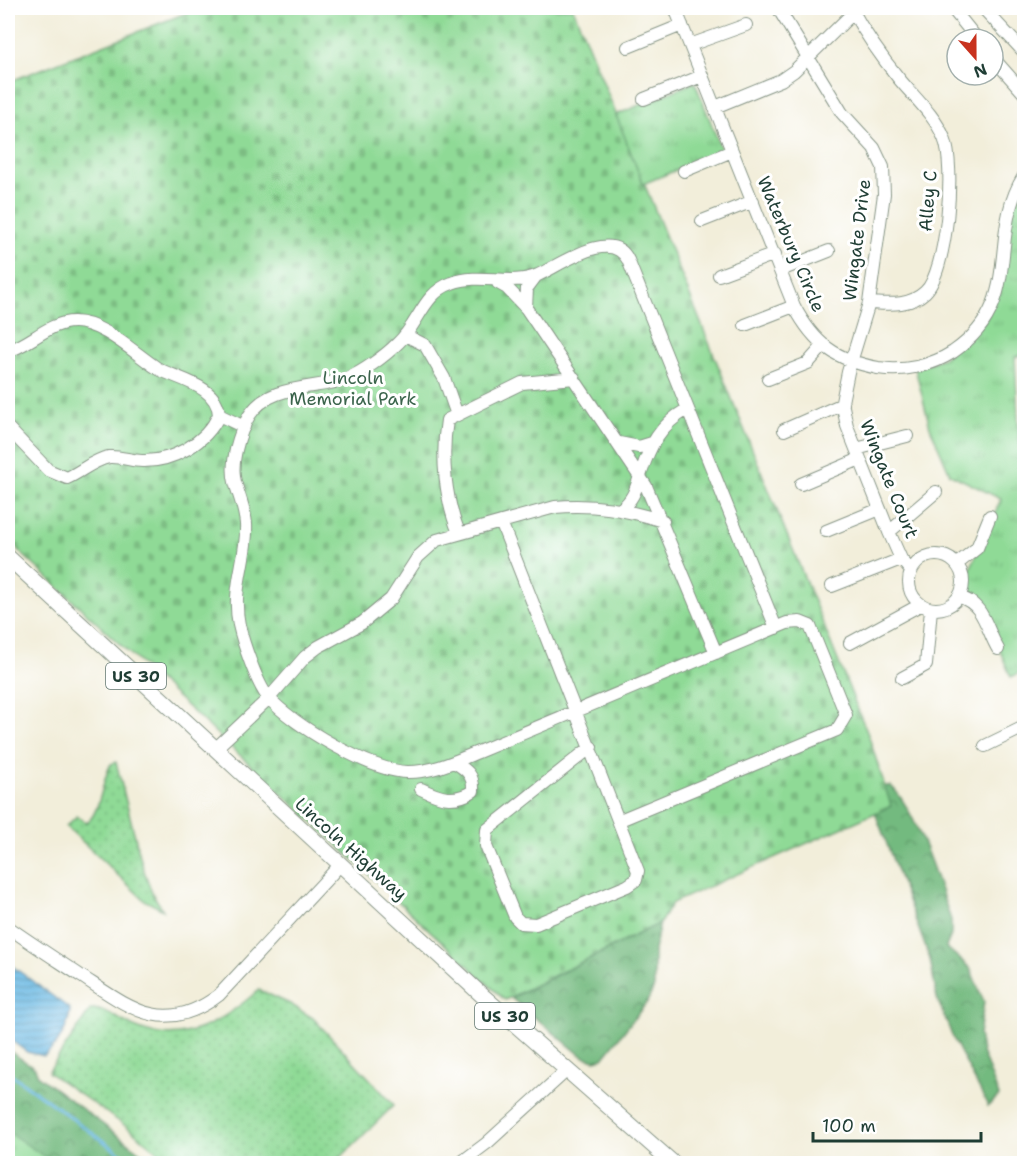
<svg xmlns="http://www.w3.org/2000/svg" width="1032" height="1171" font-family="'Shantell Sans',sans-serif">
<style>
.grass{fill:url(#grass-dots);stroke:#578c65;stroke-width:1.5}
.forest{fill:url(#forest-crowns);stroke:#497c5a;stroke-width:1.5}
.cemetery{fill:url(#cemetery-stones);stroke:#578c65;stroke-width:1.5}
.park{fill:url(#park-tufts);stroke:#578c65;stroke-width:1.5}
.water{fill:url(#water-rules);stroke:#447a8c;stroke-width:1.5}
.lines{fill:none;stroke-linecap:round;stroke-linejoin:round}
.stream{stroke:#68b8e3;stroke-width:3}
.minor-casing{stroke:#889687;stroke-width:14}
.major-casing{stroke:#889687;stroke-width:17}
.minor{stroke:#fff;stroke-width:12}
.major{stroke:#fff;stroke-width:15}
.labels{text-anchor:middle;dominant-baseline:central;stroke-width:6;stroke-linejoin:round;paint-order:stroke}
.shield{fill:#fff;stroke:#627771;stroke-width:1.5}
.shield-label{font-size:16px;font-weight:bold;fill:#1f3d34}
.street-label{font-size:18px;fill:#1f3d34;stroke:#fff}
.park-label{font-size:18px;fill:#3b644c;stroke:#fff}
</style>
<defs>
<pattern id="grass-dots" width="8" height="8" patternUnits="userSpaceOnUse" patternTransform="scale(1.5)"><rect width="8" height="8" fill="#8fda96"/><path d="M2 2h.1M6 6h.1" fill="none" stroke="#7bbc82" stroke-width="1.8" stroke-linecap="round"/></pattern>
<pattern id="forest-crowns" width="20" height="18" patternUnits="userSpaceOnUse" patternTransform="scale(1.5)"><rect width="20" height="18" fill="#73ba7f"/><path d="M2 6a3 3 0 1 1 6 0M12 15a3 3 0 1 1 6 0" fill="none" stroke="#5e9869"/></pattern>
<pattern id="cemetery-stones" width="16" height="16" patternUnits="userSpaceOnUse" patternTransform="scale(1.5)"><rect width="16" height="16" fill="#8fda96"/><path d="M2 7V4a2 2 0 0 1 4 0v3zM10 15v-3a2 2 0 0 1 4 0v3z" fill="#7bbc82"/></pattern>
<pattern id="park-tufts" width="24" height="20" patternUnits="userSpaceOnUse" patternTransform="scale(1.5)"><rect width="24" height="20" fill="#8fda96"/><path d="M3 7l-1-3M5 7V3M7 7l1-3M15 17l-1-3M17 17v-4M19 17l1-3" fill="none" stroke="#7bbc82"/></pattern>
<pattern id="water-rules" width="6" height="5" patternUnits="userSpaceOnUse" patternTransform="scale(1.5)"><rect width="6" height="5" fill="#68b8e3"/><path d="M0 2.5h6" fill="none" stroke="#5597b9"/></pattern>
</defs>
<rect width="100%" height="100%" fill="#fff"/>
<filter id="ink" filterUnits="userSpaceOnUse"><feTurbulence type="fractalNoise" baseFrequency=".0167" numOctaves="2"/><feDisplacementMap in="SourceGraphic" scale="12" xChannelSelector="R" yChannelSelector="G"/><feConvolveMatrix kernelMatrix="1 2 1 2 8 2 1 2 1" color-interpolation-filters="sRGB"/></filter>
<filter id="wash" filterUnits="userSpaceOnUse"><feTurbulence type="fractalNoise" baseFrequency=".008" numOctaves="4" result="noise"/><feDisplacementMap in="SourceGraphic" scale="24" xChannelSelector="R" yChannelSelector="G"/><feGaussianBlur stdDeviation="1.35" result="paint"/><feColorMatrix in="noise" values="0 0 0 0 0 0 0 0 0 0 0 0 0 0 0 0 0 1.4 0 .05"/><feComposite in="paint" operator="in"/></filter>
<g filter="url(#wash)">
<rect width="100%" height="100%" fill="#f2eeda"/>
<path class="grass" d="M116,762L143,868L152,893L163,910L144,900L66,826L77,816L86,823C100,815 102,779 111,764Z
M259,990L290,1004L313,1018L394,1105L335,1163H172L130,1129L48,1072L91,1009C105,1009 122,1021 134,1027C184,1049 223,1020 259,990Z"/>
<path class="forest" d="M880,786H891C916,809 939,886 951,920V935L946,947L970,968L984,1002L979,1034L982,1052L999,1096L988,1106L953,1038L937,998L930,959L876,815L874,799Z
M660,923L654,950V987L647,1002L603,1058L595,1060L582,1056L511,998Z
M8,1050L35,1068L38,1076L155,1163H38L8,1142Z"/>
<path class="cemetery" d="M199,8H573L869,737L891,806L672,903L660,923L505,1000L8,541V82Z"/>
<path class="park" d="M695,82L722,151L643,184L616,115Z
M1024,176V354L1015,357L1019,440L1024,458V671L1011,677L981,606L963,585L1001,499L950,474L930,427L915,368L944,358L987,317L1011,211Z
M8,1132L54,1163H8Z"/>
<path class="water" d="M8,963L70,1009C69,1027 58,1045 44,1056L27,1052L8,1038Z"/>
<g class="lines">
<path class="stream" d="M8,1072L135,1164"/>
</g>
</g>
<g filter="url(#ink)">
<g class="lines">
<defs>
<path id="minor" d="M675,8L794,306C814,344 836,360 878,368C904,372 931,366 953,352C1026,302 986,236 1024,176
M778,8L842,113L874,148L883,167L884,194L869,303L848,372L842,402L847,426L889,532L901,559L911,571
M851,8C864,32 882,58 900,80C915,98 935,116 944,138C956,165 947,272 925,292C909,307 888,304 869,303
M952,8L977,39
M983,8L1024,52
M690,45L746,25
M628,47L682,25
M993,58L1024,93
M644,99L702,76
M715,107L781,80L794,71L858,8
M684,171L732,151
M702,221L753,201
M781,270L829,251
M719,275L775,254
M498,283L507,288L526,308L646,486L716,653
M526,308L527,288L536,276
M745,325L794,306
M405,335L425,345L444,378L457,415
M8,351C31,344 49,322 74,322C103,322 134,353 157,368C176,379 218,385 219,415
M768,379L808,363L824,345
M8,428L48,470L67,478C81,472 93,460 109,457C120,456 131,461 142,461C172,462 206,443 219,415L244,427
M784,430L843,404
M619,443L639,447L652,443
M856,449L907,436
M801,484L860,459
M621,509C634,499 636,488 641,473C650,445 660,425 686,410
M501,522L638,871L636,880L627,886L536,924L521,923L515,917L486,846L487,830L591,747
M826,531L880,509
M889,532L936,492
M459,533C445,499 441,456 447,420L522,383L574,378
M909 582a27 27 0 1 1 54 0a27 27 0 1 1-54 0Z
M957,564L977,548L990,516
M832,586L901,559
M959,597C984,603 986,629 998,649
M850,643L920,605
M902,678L926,665L931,609
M985,746L1024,727
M215,749L269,698L305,657L318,647L362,623L391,599L418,557L437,540L555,507C593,503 627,510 663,521
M421,789C440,798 454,803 473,791C474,775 467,770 454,762
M620,820L837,730L846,715L810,626L800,622L787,623L478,752C456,761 433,772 408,772C372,772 292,725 268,697C257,684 243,643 239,625C231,587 248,558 246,524C245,509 239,496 235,482C230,463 239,433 249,416C269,383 315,390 346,379C363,372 385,356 398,343C419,324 423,293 452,283C481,272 510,287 538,275C562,264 612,227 628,260L776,628
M8,927C32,944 57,960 81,976C130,1008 164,1037 219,995L340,865
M459,1164L487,1143L566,1071"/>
<path id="major" d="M8,557L485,998L674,1164"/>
</defs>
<use href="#minor" class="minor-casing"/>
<use href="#major" class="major-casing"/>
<use href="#minor" class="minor"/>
<use href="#major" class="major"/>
</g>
</g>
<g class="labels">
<g class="shield">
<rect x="106" y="663" width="60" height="26" rx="4.5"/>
<rect x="475" y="1003" width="60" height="26" rx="4.5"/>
</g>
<g class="shield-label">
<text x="136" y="676">US 30</text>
<text x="505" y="1016">US 30</text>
</g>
<g class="street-label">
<text transform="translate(928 201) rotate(-85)">Alley C</text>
<text transform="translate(857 240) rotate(-83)">Wingate Drive</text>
<text transform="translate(791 244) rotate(67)">Waterbury Circle</text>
<text transform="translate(889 479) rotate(68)">Wingate Court</text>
<text transform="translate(351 849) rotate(42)">Lincoln Highway</text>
</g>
<g class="park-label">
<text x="353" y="378">Lincoln<tspan x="353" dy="21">Memorial Park</tspan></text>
</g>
</g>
<rect width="1032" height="1171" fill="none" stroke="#fff" stroke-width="30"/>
<g transform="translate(975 57) rotate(159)"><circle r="28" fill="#ffffff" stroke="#a5b1ae" stroke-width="1.5"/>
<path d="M0-4.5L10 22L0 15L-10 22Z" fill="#c8321e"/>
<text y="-9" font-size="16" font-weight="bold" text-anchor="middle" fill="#1f3d34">N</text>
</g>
<path d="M813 1132v9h168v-9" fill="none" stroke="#1f3d34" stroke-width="3"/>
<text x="822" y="1132" font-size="18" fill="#1f3d34" stroke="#ffffff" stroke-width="4.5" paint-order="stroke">100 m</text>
</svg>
